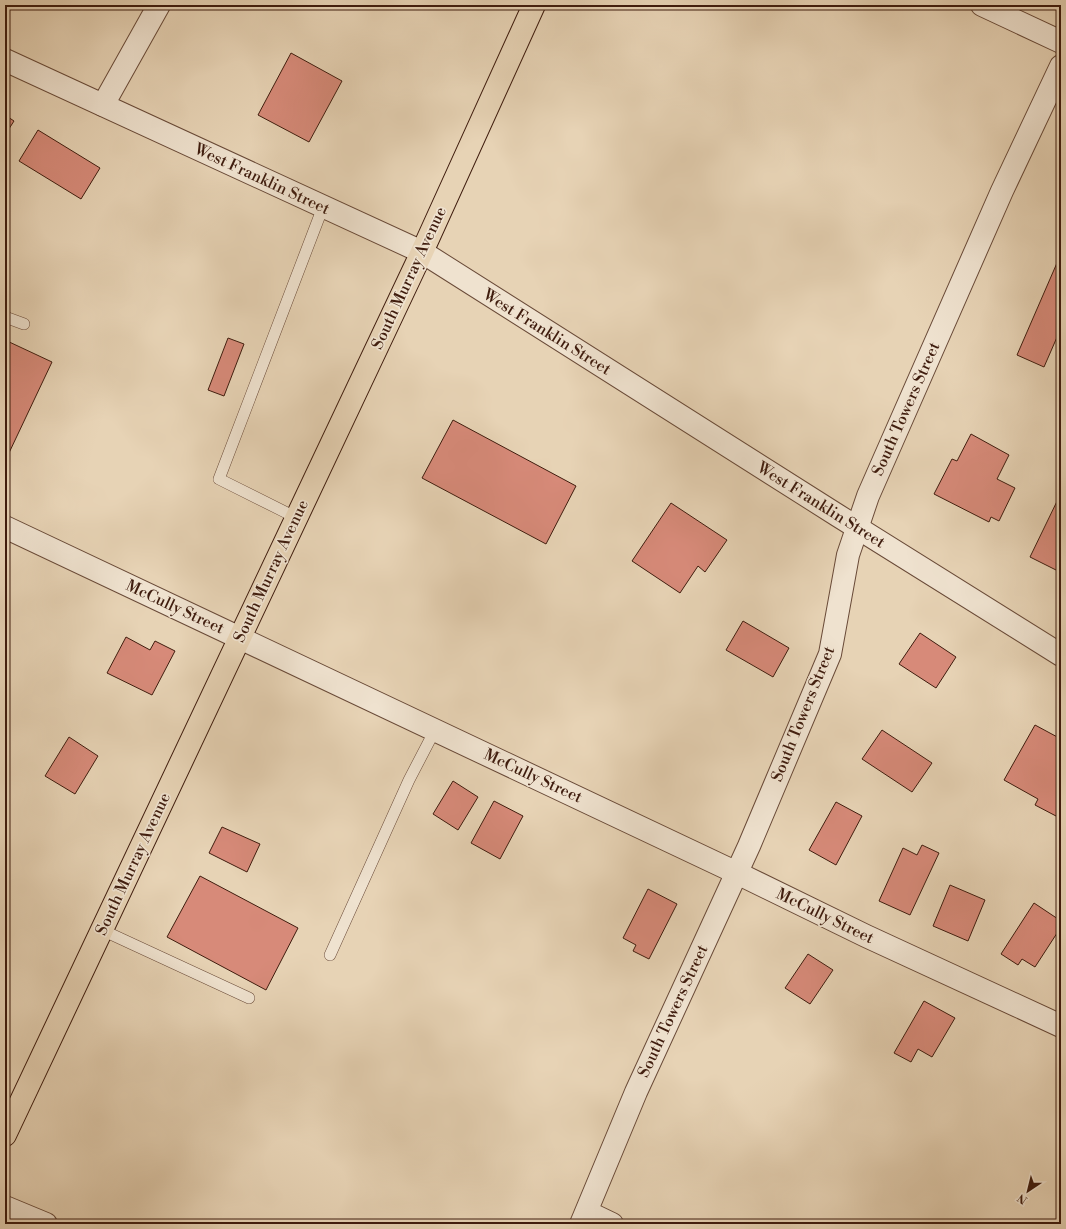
<svg xmlns="http://www.w3.org/2000/svg" width="1066" height="1229" font-family="'Libre Bodoni',serif">
<style>
.building{fill:#d78a79;stroke:#3f1c0e}
.lines{fill:none;stroke-linecap:round;stroke-linejoin:round}
.service-casing{stroke:#694a38;stroke-width:12}
.minor-casing{stroke:#694a38;stroke-width:24}
.tertiary-casing{stroke:#694a38;stroke-width:24}
.primary-casing{stroke:#3f1c0e;stroke-width:24}
.service{stroke:#efe2cf;stroke-width:11}
.minor{stroke:#efe2cf;stroke-width:22}
.tertiary{stroke:#efe2cf;stroke-width:22}
.primary{stroke:#e7d3b5;stroke-width:22}
.labels{text-anchor:middle;dominant-baseline:central;stroke-width:3.5;stroke-linejoin:round;paint-order:stroke}
.street-label{font-size:16px;fill:#3f1c0e;stroke:#efe2cf}
</style>
<rect width="100%" height="100%" fill="#e7d3b5"/>
<filter id="stains"><feTurbulence type="fractalNoise" baseFrequency=".005" numOctaves="4"/><feColorMatrix values="0 0 0 0 .2 0 0 0 0 .09 0 0 0 0 .02 0 0 0 .5 -.17"/></filter>
<radialGradient id="worn" r=".72"><stop offset=".6" stop-color="#630" stop-opacity="0"/><stop offset="1" stop-color="#630" stop-opacity=".3"/></radialGradient>
<path class="building" d="M291,53L342,81L309,142L258,115Z
M5,115L14,121L5,135Z
M38,130L100,168L81,199L19,161Z
M1060,256L1061,257V328L1044,367L1017,355Z
M228,338L244,344L224,396L208,390Z
M5,340L52,362L8,455L5,453Z
M453,420L576,486L546,544L422,478Z
M971,434L1009,455L997,479L1015,488L999,521L991,517L989,522L934,494L952,459L957,461Z
M1061,493V560L1056,570L1030,557Z
M671,503L727,540L705,572L698,566L680,593L632,561Z
M743,621L789,648L773,677L726,650Z
M920,633L956,657L936,688L899,664Z
M126,637L150,650L155,641L175,651L152,695L107,673Z
M1035,725L1061,739V807L1056,816L1035,805L1038,799L1004,780Z
M882,730L932,763L912,792L862,759Z
M69,737L98,756L75,794L45,776Z
M453,781L478,797L458,830L433,814Z
M494,801L523,816L500,859L471,843Z
M836,802L862,816L836,865L809,850Z
M222,827L260,844L247,872L209,853Z
M922,845L939,853L910,915L879,901L903,848L917,855Z
M200,876L298,928L266,990L167,937Z
M950,885L985,900L968,941L933,926Z
M648,889L677,904L649,959L633,951L636,945L623,938Z
M1034,903L1061,921V927L1035,967L1022,959L1018,965L1001,954Z
M808,954L833,970L810,1004L785,988Z
M924,1001L955,1018L932,1057L918,1049L911,1062L894,1053Z"/>
<g class="lines">
<defs>
<path id="service" d="M5,317L24,324
M297,518L219,479L323,207
M102,930L249,998
M330,955L409,780L435,730"/>
<path id="minor" d="M982,5L1061,42
M103,105L159,5
M5,527L737,873L866,936L1061,1026
M5,1207L46,1224
M587,1212L612,1224
M581,1224L636,1092L749,846L830,654L848,555L868,496L1002,191L1061,66"/>
<path id="tertiary" d="M5,60L422,252L837,515L1061,655"/>
<path id="primary" d="M5,1135L422,252L534,5"/>
</defs>
<use href="#service" class="service-casing"/>
<use href="#minor" class="minor-casing"/>
<use href="#tertiary" class="tertiary-casing"/>
<use href="#primary" class="primary-casing"/>
<use href="#service" class="service"/>
<use href="#minor" class="minor"/>
<use href="#tertiary" class="tertiary"/>
<use href="#primary" class="primary"/>
</g>
<g class="labels">
<g class="street-label">
<text transform="translate(262 179) rotate(25)">West Franklin Street</text>
<text transform="translate(409 278) rotate(-65)">South Murray Avenue</text>
<text transform="translate(547 332) rotate(32)">West Franklin Street</text>
<text transform="translate(906 409) rotate(-66)">South Towers Street</text>
<text transform="translate(821 505) rotate(32)">West Franklin Street</text>
<text transform="translate(271 571) rotate(-65)">South Murray Avenue</text>
<text transform="translate(175 607) rotate(25)">McCully Street</text>
<text transform="translate(803 714) rotate(-68)">South Towers Street</text>
<text transform="translate(533 776) rotate(25)">McCully Street</text>
<text transform="translate(133 864) rotate(-65)">South Murray Avenue</text>
<text transform="translate(825 916) rotate(26)">McCully Street</text>
<text transform="translate(673 1011) rotate(-65)">South Towers Street</text>
</g>
</g>
<rect width="1066" height="1229" fill="none" stroke="#e7d3b5" stroke-width="20"/>
<rect x="6" y="6" width="1054" height="1217" fill="none" stroke="#3f1c0e" stroke-width="2"/>
<rect x="10" y="10" width="1046" height="1209" fill="none" stroke="#3f1c0e"/>
<g transform="translate(1028 1191) rotate(215)" stroke="#efe2cf" stroke-width="3" paint-order="stroke">
<path d="M0-3L7 15L0 10L-7 15Z" fill="#3f1c0e"/>
<text y="-6" font-size="11" font-weight="bold" text-anchor="middle" fill="#3f1c0e">N</text>
</g>
<rect width="100%" height="100%" filter="url(#stains)"/>
<rect width="100%" height="100%" fill="url(#worn)"/>
</svg>
